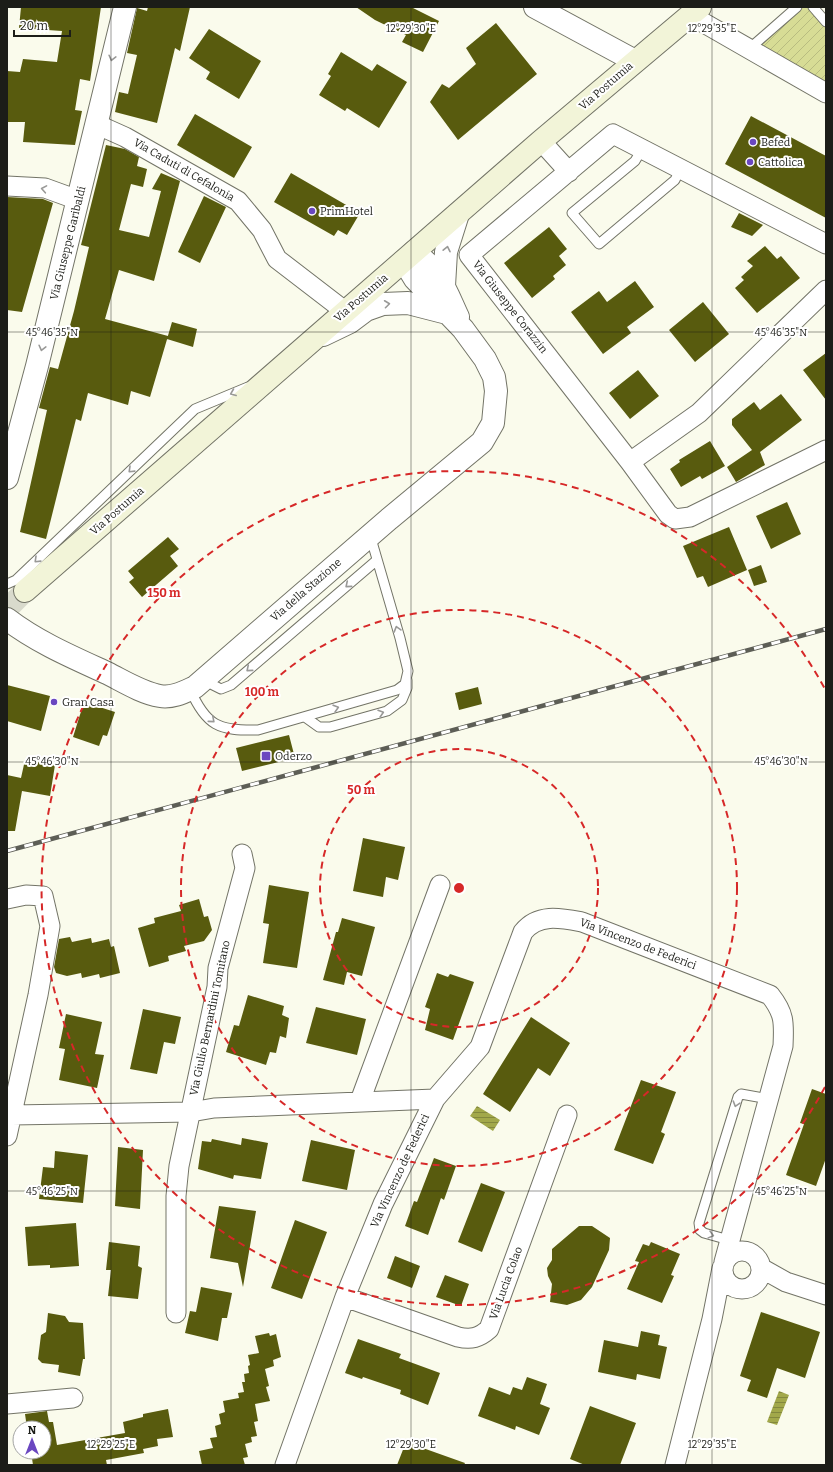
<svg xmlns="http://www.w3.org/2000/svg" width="833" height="1472" font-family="Bitter,serif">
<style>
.garden{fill:url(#garden-furrows)}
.water{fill:url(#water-rules)}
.building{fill:#585b0e}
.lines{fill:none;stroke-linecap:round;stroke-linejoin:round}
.secondary-tunnel{stroke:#d9dacc;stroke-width:22;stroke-dasharray:22 11;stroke-linecap:butt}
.service-casing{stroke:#737467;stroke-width:11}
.minor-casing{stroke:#737467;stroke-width:21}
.tertiary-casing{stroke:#737467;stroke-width:24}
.secondary-casing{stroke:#737467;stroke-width:24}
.service{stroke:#fff;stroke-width:9}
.minor{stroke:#fff;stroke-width:19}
.tertiary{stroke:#fff;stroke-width:22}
.secondary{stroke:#f2f4d8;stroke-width:22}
.rail-casing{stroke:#5d5e56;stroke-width:4.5}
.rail{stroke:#fff;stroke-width:3;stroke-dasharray:9;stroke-linecap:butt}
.oneway{stroke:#999997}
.ticks{fill:none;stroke:#1c1d18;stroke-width:1;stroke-opacity:0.45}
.ring{fill:none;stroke:#d62828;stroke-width:2;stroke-dasharray:7 5}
.poi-dot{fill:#6a47c0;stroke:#fff;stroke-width:1.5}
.labels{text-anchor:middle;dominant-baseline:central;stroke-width:4;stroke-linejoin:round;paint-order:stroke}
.street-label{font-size:11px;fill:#1c1d18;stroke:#fff}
.poi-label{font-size:11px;fill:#1c1d18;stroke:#fff;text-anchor:start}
.ticks-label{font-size:10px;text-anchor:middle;fill:#1c1d18;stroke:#fff;stroke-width:4;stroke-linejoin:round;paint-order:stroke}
.centre{fill:#d62828;stroke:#fff;stroke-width:2}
.ring-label{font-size:12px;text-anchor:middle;font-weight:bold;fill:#d62828;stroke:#fff;stroke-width:4;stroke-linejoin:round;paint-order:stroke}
</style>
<defs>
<pattern id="garden-furrows" width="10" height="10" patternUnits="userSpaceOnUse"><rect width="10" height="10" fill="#d7dc95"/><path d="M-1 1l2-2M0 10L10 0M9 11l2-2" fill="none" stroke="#b8bc80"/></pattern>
<pattern id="water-rules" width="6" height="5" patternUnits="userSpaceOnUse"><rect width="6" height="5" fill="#a2a84a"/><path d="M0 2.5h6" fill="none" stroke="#83883d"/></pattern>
</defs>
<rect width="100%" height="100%" fill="#fafbec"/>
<path class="garden" d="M797,7H813L826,22V93L749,49Z"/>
<path class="water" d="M477,1106L500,1120L493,1131L470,1116Z
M779,1391L789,1395L777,1425L767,1422Z"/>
<path class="building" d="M21,7H101L90,81L80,79L75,110L82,111L75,145L23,142L25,122H7V71L20,72L23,59L57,62L62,31L19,28Z
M148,7H190L180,51L175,48L157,123L115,112L119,92L128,94L137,55L127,53L137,8L147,11Z
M356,7H411L439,21L423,52L402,42L406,35L375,20Z
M496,23L537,74L458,140L430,102L442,84L449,88L476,64L466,48Z
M209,29L261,61L239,99L206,79L210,72L189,58Z
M341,52L372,71L377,64L407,82L379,128L347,108L345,111L319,95L331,76L328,74Z
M195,114L252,147L234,178L177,145Z
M751,116L826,156V218L725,164Z
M106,145L125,149L139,157L137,166L147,169L143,187L131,184L119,230L149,237L161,191L152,189L161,173L180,181L154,281L119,270L105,319L168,336L150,397L131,391L128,405L88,393L81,421L76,419L46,539L20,532L47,410L39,408L50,367L58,369L74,311L89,247L81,245Z
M291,173L360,213L347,235L338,230L334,236L274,202Z
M204,196L226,207L200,263L178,252Z
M7,197L43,199L53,203L22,312L7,310Z
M739,213L763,225L752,236L731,227Z
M549,227L567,249L559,256L566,265L553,276L555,279L532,298L504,263Z
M765,246L777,259L781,256L800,278L757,313L735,288L744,280L741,277L753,266L747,261Z
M635,281L654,307L627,327L631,333L603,354L571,312L599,291L607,302Z
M703,302L729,334L695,362L669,330Z
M172,322L197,329L193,347L167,339Z
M826,353V400L803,370Z
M638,370L659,396L630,419L609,393Z
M781,394L802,420L760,452L765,465L736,482L727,467L752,450L732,425V419L754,402L760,410Z
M710,441L725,466L702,479L700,476L681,487L670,469L680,462L679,460Z
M787,502L801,534L771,549L756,516Z
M729,527L747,570L708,587L703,576L697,578L683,546Z
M168,537L179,549L170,556L178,566L142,597L129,582L134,578L128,571Z
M761,565L767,582L754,586L748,570Z
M7,685L50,696L41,731L7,721Z
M478,687L482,704L459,710L455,693Z
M84,702L115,712L107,736L103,735L99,746L73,737Z
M289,735L295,758L242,771L236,748Z
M25,760L55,765L50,796L22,791L15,831H7V775L21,778Z
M363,838L405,847L398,880L386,877L383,897L353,891Z
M269,885L309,892L297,968L263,963L269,924L263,923Z
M199,899L204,917L208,916L212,930L204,941L184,946L186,951L168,956L169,961L149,967L138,928L155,923L154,918L181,911L179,905Z
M342,918L375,927L362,976L347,972L344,985L323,980L336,932H338Z
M70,937L72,942L91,938L92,943L109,939L111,947L114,946L120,973L100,978L99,974L82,978L81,973L67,976L56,973L54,967L59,939Z
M437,973L448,977L450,974L474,982L453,1040L425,1030L430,1009L425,1007Z
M248,995L284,1006L282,1015L289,1018L286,1038L280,1036L276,1053L270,1052L266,1065L226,1052L234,1025L239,1026Z
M316,1007L366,1019L357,1055L306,1043Z
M143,1009L181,1017L175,1044L164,1042L157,1074L130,1069Z
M66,1014L102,1022L95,1054L104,1055L97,1088L59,1080L65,1049L59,1048Z
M531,1017L570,1043L550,1076L538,1068L510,1112L483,1094Z
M641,1080L676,1092L661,1132L665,1134L653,1164L614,1150Z
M812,1089L826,1094V1158L816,1186L786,1175L804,1124L800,1123Z
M242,1138L268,1143L261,1179L234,1175L233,1179L198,1169L202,1141L211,1142L212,1139L241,1145Z
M311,1140L355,1150L347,1190L302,1181Z
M118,1147L143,1150L140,1209L115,1206Z
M55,1151L88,1155L83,1203L39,1199L43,1167L54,1168Z
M434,1158L456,1166L444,1200L441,1198L428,1235L405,1226L414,1201L417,1202Z
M481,1183L505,1192L482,1252L458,1242Z
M219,1206L256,1211L243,1287L238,1263L210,1258Z
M295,1220L327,1232L302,1299L271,1288Z
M76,1223L79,1266L50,1268V1265L28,1266L25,1227Z
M579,1226H592L610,1238L609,1250L592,1287L581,1300L567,1305L550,1302L552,1284L548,1276L547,1268L552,1260V1249Z
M109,1242L140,1246L138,1266L142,1268L138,1299L108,1296L111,1270H106Z
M651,1242L680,1254L671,1275L674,1276L662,1303L627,1289L639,1262L635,1261L643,1244L649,1246Z
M395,1256L420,1266L412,1288L387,1278Z
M445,1275L469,1284L461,1306L436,1297Z
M201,1287L232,1293L227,1318H222L218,1341L185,1333L190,1311L196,1312Z
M761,1312L820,1332L805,1378L777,1368L767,1398L747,1391L751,1380L740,1376Z
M48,1313L65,1316L69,1322L83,1323L85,1359H83L80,1376L58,1372L59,1365L42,1363L38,1359L41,1335L46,1332Z
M641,1331L660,1335L658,1345L667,1347L660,1379L637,1374L636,1380L598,1372L604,1340L638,1347Z
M269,1333L270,1336L276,1334L281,1357L273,1360L274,1366L265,1369L269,1386L266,1387L270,1401L255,1404L258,1421L254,1422L257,1436L251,1437L252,1442L245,1444L248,1457L243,1458L245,1465H202L199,1451L213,1448L210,1438L217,1437L215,1426L221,1424L219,1414L225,1412L223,1401L239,1398L238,1393L244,1392L242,1382H245L244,1374L249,1373L248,1366L250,1365L248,1355L259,1353L255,1336Z
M358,1339L401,1354L399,1358L440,1373L428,1405L400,1394L401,1390L363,1377L362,1379L345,1373Z
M527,1377L547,1384L540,1404L550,1408L539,1435L516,1426L515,1430L478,1416L489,1387L510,1395L513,1387L522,1390Z
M590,1406L636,1423L620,1465H585L570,1459Z
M168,1409L173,1437L157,1439L158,1446L143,1449L144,1453L106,1460L107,1465H33L31,1452H44V1428H27L25,1414L47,1411L49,1422H53L57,1445L125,1433L123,1422L143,1417V1414Z
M406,1442L465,1463L464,1465H397Z"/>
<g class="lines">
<path class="secondary-tunnel" d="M7,609L25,591"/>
<defs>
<path id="service" d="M813,7L826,22
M749,49L797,7
M642,149L635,161L572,213L599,244L675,180L680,169
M7,584L16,580L195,409L248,387
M207,677L213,685L221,689L231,685L377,560
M190,689C206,726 219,731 258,730L397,690L405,684L408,671L400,638L370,535
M305,717L319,727H330L387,711L402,700L407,688V680
M729,1240L704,1233L700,1230L699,1223L738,1097L741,1094L769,1099"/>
<path id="minor" d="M690,15L826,93
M96,124L125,137L238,201L262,230L277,259L346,312
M541,141L569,172
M7,186L45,188L78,200
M826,244L613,134L469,255L630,462L668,514L675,519L690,517L826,450
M630,462L699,413L826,290
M7,899L26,895L43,896L50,926L38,995L7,1136
M360,1101L440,885
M12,1115L191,1112L214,1108L435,1099
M723 1270a19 19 0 1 1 38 0a19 19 0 1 1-38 0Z
M761,1268L786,1282L826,1295
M345,1297L458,1337C471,1340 479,1338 489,1329L567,1115
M176,1313V1196L179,1166L217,987L218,968L245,868L242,854
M7,1404L73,1398
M285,1465L345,1297L383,1204L435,1099L480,1047L523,932C538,913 561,918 582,922L770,995C785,1014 784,1023 783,1046L724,1262
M675,1465L712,1319L722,1268"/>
<path id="tertiary" d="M535,7L635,61
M414,252C440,271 445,289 458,317
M444,286L446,252L458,214
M323,335L350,322L366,310L383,304L408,303L447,313
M7,478L37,366L125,7
M7,619C37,642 72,657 107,673C123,681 142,693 160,696C173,698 184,692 195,687L389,519L482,442L493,423L496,391L494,377L485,359L463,329L415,279L404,261"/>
<path id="secondary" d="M25,591L541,141L700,7"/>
</defs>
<use href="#service" class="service-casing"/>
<use href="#minor" class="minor-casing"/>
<use href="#tertiary" class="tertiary-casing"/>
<use href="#secondary" class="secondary-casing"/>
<use href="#service" class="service"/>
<use href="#minor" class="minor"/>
<use href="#tertiary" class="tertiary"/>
<use href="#secondary" class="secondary"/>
<defs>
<path id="rail" d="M7,851L826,629"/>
</defs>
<use href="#rail" class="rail-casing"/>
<use href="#rail" class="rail"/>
</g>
<defs><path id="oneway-chevron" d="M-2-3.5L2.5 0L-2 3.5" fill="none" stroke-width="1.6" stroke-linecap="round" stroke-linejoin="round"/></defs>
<g class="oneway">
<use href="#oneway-chevron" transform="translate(112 58) rotate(104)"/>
<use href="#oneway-chevron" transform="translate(44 189) rotate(-170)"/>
<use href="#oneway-chevron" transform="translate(447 249) rotate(-78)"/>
<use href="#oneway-chevron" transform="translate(387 304) rotate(-7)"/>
<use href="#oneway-chevron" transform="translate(42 348) rotate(104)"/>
<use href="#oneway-chevron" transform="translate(233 393) rotate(158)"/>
<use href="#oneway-chevron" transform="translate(131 470) rotate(136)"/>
<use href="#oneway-chevron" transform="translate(37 560) rotate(136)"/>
<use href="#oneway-chevron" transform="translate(348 585) rotate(140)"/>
<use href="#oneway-chevron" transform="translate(397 629) rotate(-106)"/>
<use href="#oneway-chevron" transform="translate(249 669) rotate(140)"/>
<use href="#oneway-chevron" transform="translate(336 708) rotate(-16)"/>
<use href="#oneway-chevron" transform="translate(381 713) rotate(-17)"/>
<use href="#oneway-chevron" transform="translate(212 720) rotate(41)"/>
<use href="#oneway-chevron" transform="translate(736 1104) rotate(107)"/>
<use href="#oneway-chevron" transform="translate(711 1235) rotate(15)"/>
</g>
<path class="ticks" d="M111,7V1465M411,7V1465M712,7V1465M7,332H826M7,762H826M7,1191H826"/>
<g class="ring">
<circle cx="459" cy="888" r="139"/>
<circle cx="459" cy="888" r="278"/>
<path d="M825 1087A417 417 0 1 1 825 689"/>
</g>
<g class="poi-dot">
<circle cx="753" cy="142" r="4"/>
<circle cx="750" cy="162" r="4"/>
<circle cx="312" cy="211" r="4"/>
<circle cx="54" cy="702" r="4"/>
<rect x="261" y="751" width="10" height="10" rx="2"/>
</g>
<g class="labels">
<g class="street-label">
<text transform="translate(606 86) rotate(-41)">Via Postumia</text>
<text transform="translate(184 170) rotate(30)">Via Caduti di Cefalonia</text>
<text transform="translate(68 243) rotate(-76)">Via Giuseppe Garibaldi</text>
<text transform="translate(361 298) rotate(-41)">Via Postumia</text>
<text transform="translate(510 307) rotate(52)">Via Giuseppe Corazzin</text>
<text transform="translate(117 511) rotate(-41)">Via Postumia</text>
<text transform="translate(306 590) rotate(-41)">Via della Stazione</text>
<text transform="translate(638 944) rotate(21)">Via Vincenzo de Federici</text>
<text transform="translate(210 1018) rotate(-78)">Via Giulio Bernardini Tomitano</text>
<text transform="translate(400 1171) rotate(-65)">Via Vincenzo de Federici</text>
<text transform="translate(506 1283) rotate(-70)">Via Lucia Colao</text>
</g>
<g class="poi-label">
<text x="761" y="142">Befed</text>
<text x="758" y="162">Cattolica</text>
<text x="320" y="211">PrimHotel</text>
<text x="62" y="702">Gran Casa</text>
<text x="275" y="756">Oderzo</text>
</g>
</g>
<g class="ticks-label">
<text x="411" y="32">12°29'30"E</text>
<text x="712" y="32">12°29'35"E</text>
<text x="52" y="336">45°46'35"N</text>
<text x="781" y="336">45°46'35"N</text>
<text x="52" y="765">45°46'30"N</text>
<text x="781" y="765">45°46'30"N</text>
<text x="52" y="1195">45°46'25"N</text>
<text x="781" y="1195">45°46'25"N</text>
<text x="111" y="1448">12°29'25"E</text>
<text x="411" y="1448">12°29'30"E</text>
<text x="712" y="1448">12°29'35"E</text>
</g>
<circle cx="459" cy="888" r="6" class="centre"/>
<g class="ring-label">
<text x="164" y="597">150 m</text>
<text x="262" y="696">100 m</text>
<text x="361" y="794">50 m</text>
</g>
<rect width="833" height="1472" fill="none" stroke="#1c1d18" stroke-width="16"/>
<g transform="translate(32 1440)"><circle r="19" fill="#ffffff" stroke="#a4a5a3"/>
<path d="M0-3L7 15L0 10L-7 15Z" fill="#6a47c0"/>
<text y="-6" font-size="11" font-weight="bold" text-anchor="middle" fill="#1c1d18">N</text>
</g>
<path d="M14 30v6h56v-6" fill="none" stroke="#1c1d18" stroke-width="2"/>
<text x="20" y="30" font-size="12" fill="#1c1d18" stroke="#ffffff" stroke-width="3" paint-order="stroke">20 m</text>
</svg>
